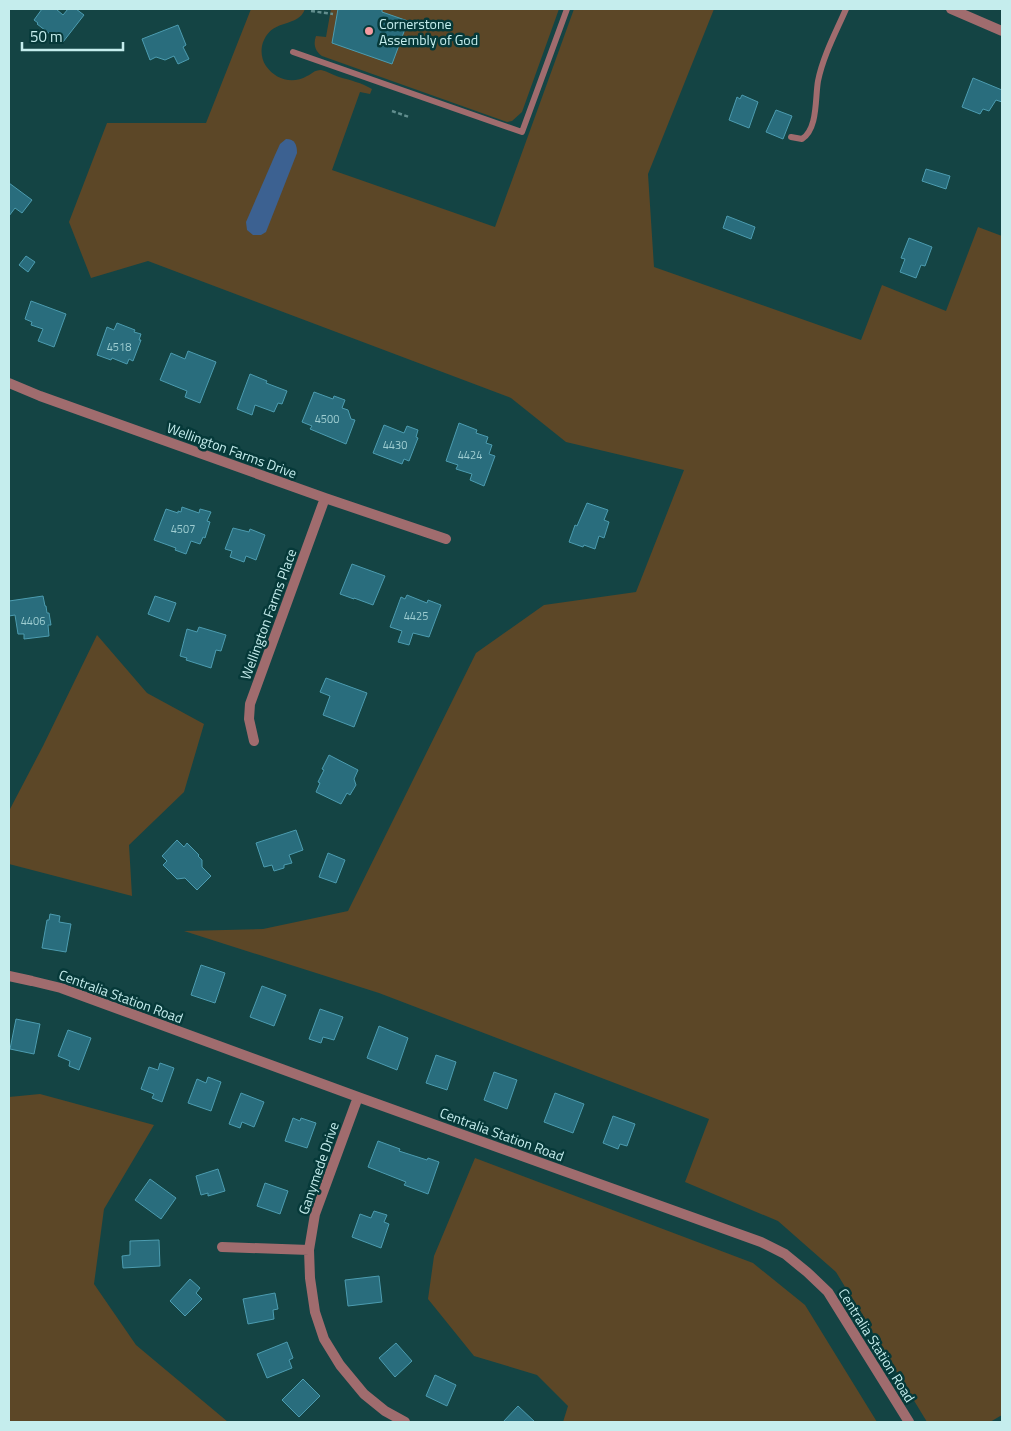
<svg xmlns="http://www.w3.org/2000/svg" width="1011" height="1431" font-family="'Titillium Web',sans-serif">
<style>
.green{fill:#5c4727}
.water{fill:#3c6191}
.building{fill:#296d7d;stroke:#4c9cb0}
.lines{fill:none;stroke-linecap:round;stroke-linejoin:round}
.path{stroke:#618e8e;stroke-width:2.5;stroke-dasharray:4 2.5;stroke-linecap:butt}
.service{stroke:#a06c6e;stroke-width:6}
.minor{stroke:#a06c6e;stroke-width:10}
.tertiary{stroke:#a06c6e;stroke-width:10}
.poi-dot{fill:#f49aa0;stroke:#063939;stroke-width:2}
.labels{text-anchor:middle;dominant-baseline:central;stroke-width:5;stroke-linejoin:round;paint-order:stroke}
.number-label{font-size:11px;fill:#9ecdd1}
.poi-label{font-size:14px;fill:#c5eded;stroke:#063939;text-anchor:start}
.street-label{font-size:14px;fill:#c5eded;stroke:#063939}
</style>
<rect width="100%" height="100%" fill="#144444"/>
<path class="green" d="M251,9H305C298,28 274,18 264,40C260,48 261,59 266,66C275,79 292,85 307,76C312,74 314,70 321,70C327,71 333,75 339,77C350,80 362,83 372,89L370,94L360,92L332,170L495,227L574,9H714L648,174L654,267L861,340L882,285L946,311L978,227L1002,236V1415L990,1422H927L836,1272L778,1221L685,1182L709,1119L379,993L184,931L263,929L348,911L476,653L544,605L636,592L684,470L566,442L511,398L148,261L91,278L69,222L107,123H206Z
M331,9H559L522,112L512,121L507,122L322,56C315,51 313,44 316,36L326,37Z
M97,635L147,693L204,724L184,792L129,845L132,896L9,864V811L43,746Z
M40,1094L154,1125L104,1209L94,1284L136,1345L228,1422H9V1097Z
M475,1158L753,1263L805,1305L877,1422H563L568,1406L537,1375L474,1356L428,1299L434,1256Z"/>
<path class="water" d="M286,139C295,139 297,145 297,153L266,232L261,235H253L247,230L246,222L275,155L280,144Z"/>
<path class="building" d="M42,9H56L63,15L68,9H76L84,15L63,42L56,37H54L37,24L38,23L34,20Z
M338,9H382V12L408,21L392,64L332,43Z
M178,25L186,45L183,47L189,59L178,64L174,56L165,60L156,57L150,60L142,39Z
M973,78L1002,90V102L996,100L989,111L983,109L980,114L962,107Z
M742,95L758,102L749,128L729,120L737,97L740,99Z
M776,110L792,116L783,139L766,132Z
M926,169L950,176L946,189L922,181Z
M9,183L32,200L22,213L15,208L9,216Z
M727,216L755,227L751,239L723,228Z
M909,238L932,247L925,266L921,265L916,278L900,272L905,259L901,258Z
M26,256L35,262L28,272L19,265Z
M31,301L66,314L54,347L38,341L43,329L31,325L32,322L25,319Z
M117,323L135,330L134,332L141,334L139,340H141L133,361L129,359L127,364L112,358L111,360L97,355L107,327L114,330Z
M188,351L216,362L200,403L185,397L187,391L160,380L171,353L185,359Z
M250,374L267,381L266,383L287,391L282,404L278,403L274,412L255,405L252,415L237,409Z
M314,392L333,399L334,396L345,400L342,408L348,410L351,419L355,420L346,444L310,429L312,426L302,422Z
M459,423L477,430L476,433L488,437L486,443L492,445L489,454L495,456L484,486L470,480L472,474L456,469L458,465L446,461Z
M384,425L404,433L407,426L418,430L416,437L418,438L409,461L404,459L402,464L373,453Z
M587,503L608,510L604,520L609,522L604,538L599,536L595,549L584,545L583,547L569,542L575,525L577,526Z
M182,507L199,513L200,509L211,512L207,521L210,522L205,538L203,537L200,544L191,541L186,554L175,550L176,548L154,540L166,509L178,513V511L181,512Z
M233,528L249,532L250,529L265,535L256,560L246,556L244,562L230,557L232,551L225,549Z
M352,564L385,576L373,605L354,598V599L340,594Z
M407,595L427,603L428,600L441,605L429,637L413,633L409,645L398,642L402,631L390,627L401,597L405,599Z
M43,596L45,606H46L47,613H49L51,625H48L49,636L24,639V634H18L15,615L9,616V601Z
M155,596L176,603L169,622L148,614Z
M199,627L226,635L221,651L216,650L211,668L186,660L187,658L180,656L187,629L197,632Z
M326,678L367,693L354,727L323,715L330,696L320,692Z
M329,755L358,770L354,779L356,785L350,795L347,793L341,804L316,792L320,783L318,782L324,770L322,769Z
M296,830L303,850L289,855L292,863L284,865V868L274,871L272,865L264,867L256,843Z
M177,840L184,847L187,843L199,855L198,856L202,860V867L211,876L197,890L185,878L177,879L163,865L167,861L162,856Z
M328,853L345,860L336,883L319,877Z
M50,914L60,916L59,922L71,924L66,952L42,948L47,920H49Z
M201,965L225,973L215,1003L191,995Z
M262,986L286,995L274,1026L250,1017Z
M320,1009L343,1017L334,1040L323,1037L321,1043L309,1039Z
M16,1019L40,1024L34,1054L10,1049Z
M379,1026L408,1038L397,1070L367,1058Z
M68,1030L91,1038L79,1070L69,1066L70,1061L58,1056Z
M436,1055L456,1062L447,1090L426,1083Z
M160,1063L174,1068L162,1102L152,1098L154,1094L141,1089L149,1067L158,1070Z
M494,1072L517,1080L507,1109L484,1100Z
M208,1077L221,1082L211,1111L188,1103L197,1079L206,1083Z
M241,1093L264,1102L254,1127L242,1122L240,1128L229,1124Z
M555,1093L584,1104L573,1133L544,1122Z
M613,1116L635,1124L627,1146L620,1144L618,1149L603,1143Z
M293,1118L300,1121L301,1118L316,1123L307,1148L285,1141Z
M378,1141L400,1149L399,1151L427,1160L428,1158L439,1162L428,1194L404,1185L406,1182L368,1167Z
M218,1169L225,1191L208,1196V1193L201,1195L196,1176Z
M150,1179L176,1198L161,1219L135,1200Z
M265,1183L288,1191L280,1214L257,1206Z
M374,1211L387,1215L384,1222L389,1224L381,1248L352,1237L360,1214L371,1218Z
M159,1240L160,1266L123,1268L122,1256L130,1255V1241Z
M379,1276L382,1302L348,1306L345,1280Z
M190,1279L200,1288L196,1293L202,1299L185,1316L170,1301Z
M275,1293L278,1309L273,1310L274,1319L248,1324L243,1299Z
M287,1342L293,1358L289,1360L292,1368L267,1378L257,1354Z
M396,1343L412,1361L395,1377L379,1358Z
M435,1375L456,1385L447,1406L426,1396Z
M303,1379L320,1396L299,1417L282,1400Z
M518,1406L535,1422H503Z"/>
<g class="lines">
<path class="path" d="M311,11L333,14
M392,111L409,117"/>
<path class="service" d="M293,52L522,132L567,9
M791,137L802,139C818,129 815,98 818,81C823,56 836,32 846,9"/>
<path class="minor" d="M9,383L40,396L325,498L446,539
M254,741L249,719L250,704L325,498
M9,976L32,981L61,988L358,1097L761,1242L785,1254L807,1272L828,1292L909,1422
M358,1097L315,1214L309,1250L310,1278L315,1312L324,1339L340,1365L364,1394L385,1411L405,1422
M222,1247L309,1250"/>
<path class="tertiary" d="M951,9L1002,31"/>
</g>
<circle class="poi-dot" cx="369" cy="31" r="5"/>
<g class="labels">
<g class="number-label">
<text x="119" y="347">4518</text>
<text x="327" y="419">4500</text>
<text x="395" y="445">4430</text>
<text x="470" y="455">4424</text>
<text x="183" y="529">4507</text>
<text x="416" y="616">4425</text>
<text x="33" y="621">4406</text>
</g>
<g class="poi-label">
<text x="379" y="23">Cornerstone<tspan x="379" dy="16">Assembly of God</tspan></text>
</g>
<g class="street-label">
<text transform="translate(232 450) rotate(20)">Wellington Farms Drive</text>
<text transform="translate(268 614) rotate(-70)">Wellington Farms Place</text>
<text transform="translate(121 996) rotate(20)">Centralia Station Road</text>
<text transform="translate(502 1134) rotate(20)">Centralia Station Road</text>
<text transform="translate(318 1168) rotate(-71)">Ganymede Drive</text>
<text transform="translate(877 1345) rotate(58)">Centralia Station Road</text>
</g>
</g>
<rect width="1011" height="1431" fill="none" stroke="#c5eded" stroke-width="20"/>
<path d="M22 42v8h101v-8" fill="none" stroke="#c5eded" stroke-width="2.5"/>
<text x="30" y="42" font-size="15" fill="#c5eded" stroke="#063939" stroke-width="4" paint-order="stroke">50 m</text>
</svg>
